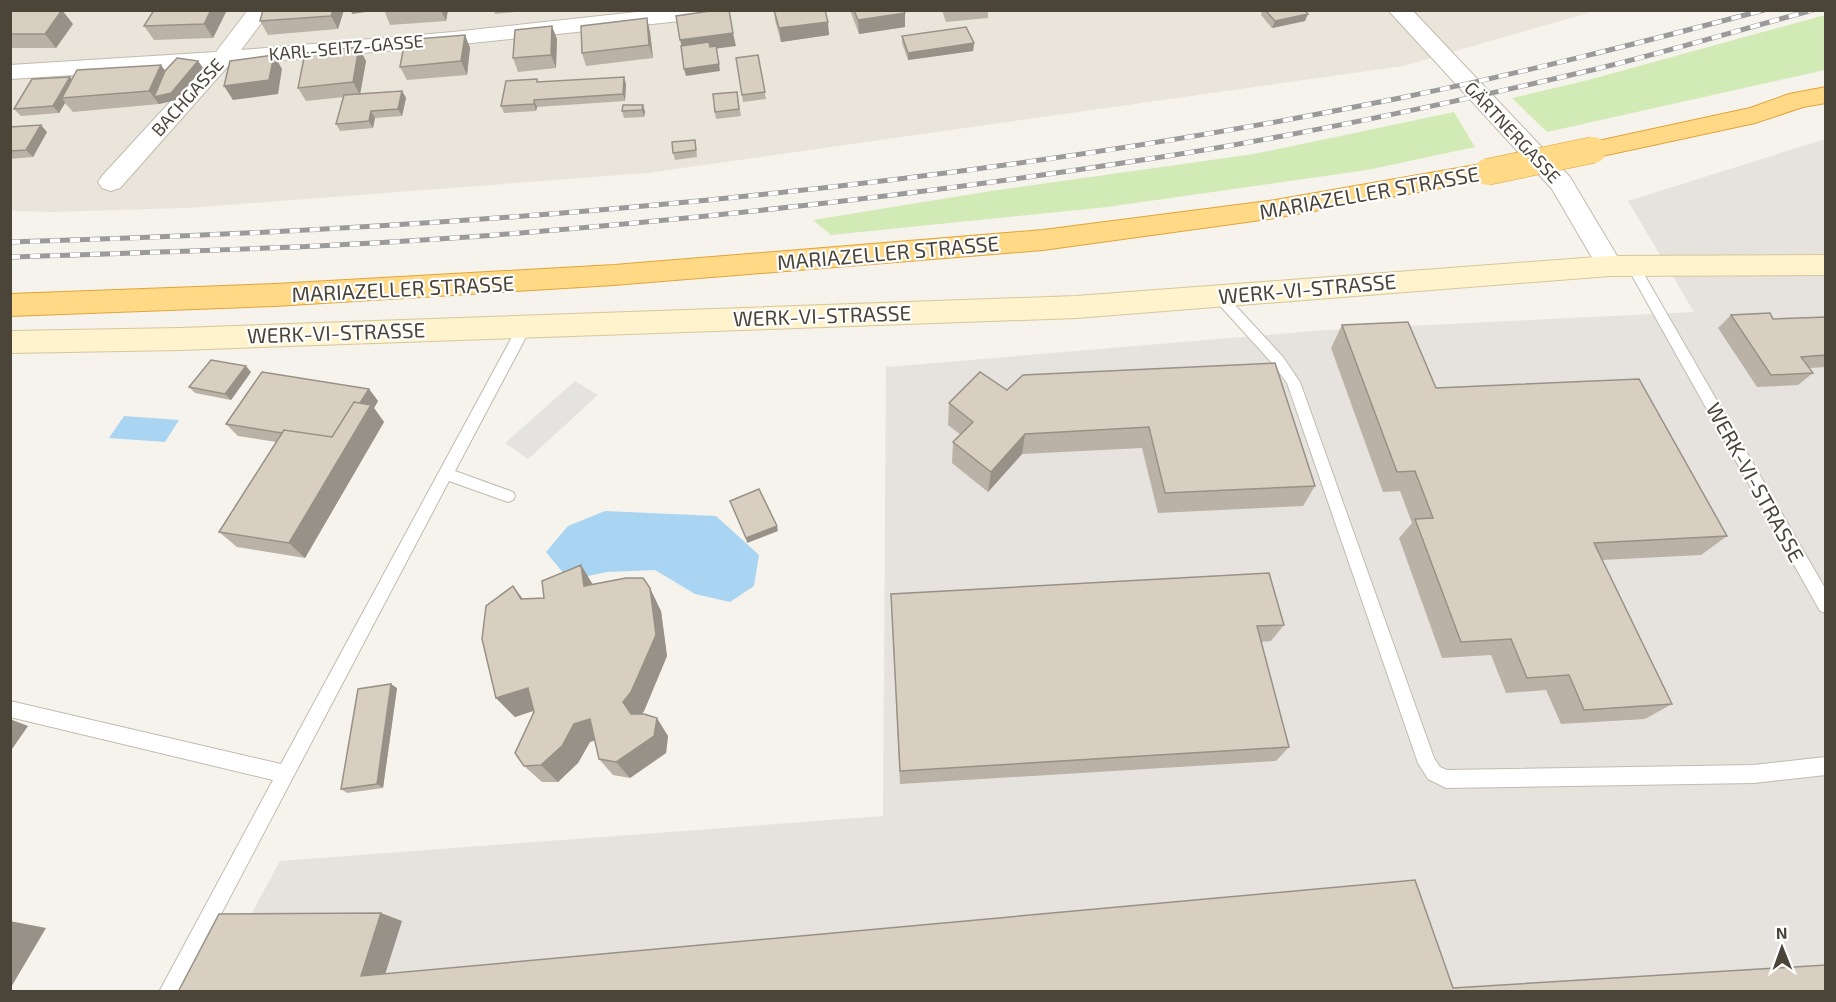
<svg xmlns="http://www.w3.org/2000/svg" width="1836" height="1002" font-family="'Exo 2',sans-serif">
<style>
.residential{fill:#eae5da}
.industrial{fill:#e6e2dd}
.green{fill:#d2eab5}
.parking{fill:#e5e3e0}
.water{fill:#a9d4f2}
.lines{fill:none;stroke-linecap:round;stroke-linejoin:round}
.service-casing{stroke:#c2bbae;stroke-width:2}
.minor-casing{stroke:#c2bbae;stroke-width:2}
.secondary-casing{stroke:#d6c79b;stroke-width:2}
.trunk-casing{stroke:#e0a43c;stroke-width:2}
.service{fill:#fff;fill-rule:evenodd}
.minor{fill:#fff;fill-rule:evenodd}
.secondary{fill:#fff3cd;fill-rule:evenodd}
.trunk{fill:#ffd985;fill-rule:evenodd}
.rail-casing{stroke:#9a9a9a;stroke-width:5}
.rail{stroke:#fff;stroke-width:4;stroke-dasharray:10;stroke-linecap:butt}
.trunk-bridge-casing{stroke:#e0a43c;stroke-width:27;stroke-linecap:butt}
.trunk-bridge{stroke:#ffd985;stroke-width:26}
.wall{fill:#bab2a6}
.shaded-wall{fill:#979187}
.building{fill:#d8cfc1;stroke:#979187;stroke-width:1.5}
.labels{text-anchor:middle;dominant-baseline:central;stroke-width:4.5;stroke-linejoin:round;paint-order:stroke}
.far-street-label{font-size:18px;fill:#4b4439;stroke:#fff}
.street-label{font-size:21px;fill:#4b4439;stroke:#fff}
</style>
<rect width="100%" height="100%" fill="#f6f3ec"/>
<path class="residential" d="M11,11H1595L1403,66L647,173L187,208L52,212L11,211Z"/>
<path class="industrial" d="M1825,139V991L209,992L280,861L883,816L886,367L1326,330L1694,312L1628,201Z"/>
<path class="green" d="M1825,15V70L1547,132L1512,98L1592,79Z
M1454,112L1475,147L1367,170L1107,207L831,235L813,220L991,191L1254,154Z"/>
<path class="parking" d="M575,381L598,395L528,459L505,443Z"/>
<path class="water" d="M124,416L179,420L165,442L109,438Z
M605,511L716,516L759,555L754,586L730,602L695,594L655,570L607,572L569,580L546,552L568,526Z"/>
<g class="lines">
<defs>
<path id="service" d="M1632,260L1637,262L1826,590V613L1820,611L1626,265Z
M1218,290L1223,292L1283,357L1300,382L1434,758L1440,767L1447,770L1754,765L1826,757V775L1754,783L1446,788L1428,779L1418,763L1287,383L1273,364L1213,298L1211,295L1213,292Z
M526,319L533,324L455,471L513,492L515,496L513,500L508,502L449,481L180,992H159L273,780L10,717V701L281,764L519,324Z"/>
<path id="minor" d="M248,10H271L241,50L453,32L655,10H729L726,15L718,17L453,45L229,65L120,188L111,191L102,188L98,182L102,176L202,67L10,79V65L216,52Z
M1388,10H1412L1570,177L1623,266L1619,273L1610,276L1601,273L1552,189Z"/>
<path id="secondary" d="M1826,255V275L1610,276L1076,318L180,350L10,353V331L180,328L1076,296L1610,256Z"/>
<path id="trunk" d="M1826,87V103L1803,107L1755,123L1593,158L1584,156L1580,150L1584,144L1593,142L1750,108L1789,94Z
M1487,163L1496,166L1500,172L1496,178L1275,218L1043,250L614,285L275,306L10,316V294L275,284L614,265L1043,230L1275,200Z"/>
</defs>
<use href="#service" class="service-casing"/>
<use href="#minor" class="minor-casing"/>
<use href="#secondary" class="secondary-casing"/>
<use href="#trunk" class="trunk-casing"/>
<use href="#service" class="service"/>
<use href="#minor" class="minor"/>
<use href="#secondary" class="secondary"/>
<use href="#trunk" class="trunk"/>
<defs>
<path id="rail" d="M10,242C476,229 943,191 1400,98C1523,73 1643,42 1764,10
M10,257C163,252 316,248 468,237C694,220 919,195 1142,160C1293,137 1443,105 1592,70C1666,52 1739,30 1813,10"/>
</defs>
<use href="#rail" class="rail-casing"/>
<use href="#rail" class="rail"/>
<defs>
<path id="trunk-bridge" d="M1487,172L1593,150"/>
</defs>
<use href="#trunk-bridge" class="trunk-bridge-casing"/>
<use href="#trunk-bridge" class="trunk-bridge"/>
</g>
<path class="wall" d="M263,10H344L338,29L268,35L260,21Z
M384,10H448L446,21L390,25Z
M494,10H534L495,14Z
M774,10H825L829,35L781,42L775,20Z
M850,10H904L905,27L859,34Z
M942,10H988V18L946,22Z
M1262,10H1304L1305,21L1272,28L1261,15Z
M10,11L73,24L56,48H10Z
M226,12L213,38L154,40L144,26Z
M650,32L653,58L586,66L582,53Z
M465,35L470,48L467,75L407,80L400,67Z
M902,36L974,43L973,51L908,60L902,43Z
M557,39L556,68L518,72L513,58Z
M758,55L766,99L743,102L742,95Z
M198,61L203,68L176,100L159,104L73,112L65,103L59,113L21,116L14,109L72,79L161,65L165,71Z
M366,61L360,94L402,91L406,98L402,116L375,118L373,128L340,131L336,124L344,97L306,101L298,88Z
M538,82L626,84L625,101L537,107L536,111L504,113L501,106Z
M737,92L741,116L716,119L715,112Z
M643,105L645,112L644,117L624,118L622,111Z
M10,127L47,132L33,157L10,159Z
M695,140L697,157L675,160L673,153Z
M1731,315L1773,319L1826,317V367L1809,368L1813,373L1798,385L1757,387L1718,328Z
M1342,325L1436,388L1727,536L1701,555L1602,560L1672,704L1645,719L1561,724L1546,690L1506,693L1491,655L1442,658L1399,538L1412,523L1400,491L1383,492L1331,348Z
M251,372L231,400L195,393L189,387Z
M1023,375L1315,486L1303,506L1158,513L1142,448L1022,454L988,492L952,463L953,442L961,435L948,425L949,403L1007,390Z
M369,389L378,401L374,408L384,422L305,558L237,547L219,532L276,442L238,436L226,424Z
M581,565L592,585L661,611L667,656L644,711L642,714L668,736L666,753L630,778L613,775L599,759L595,740L590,742L578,763L558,782H542L524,766L533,711L515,717L496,698L523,599L544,598Z
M891,594L1284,625L1271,641L1261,642L1289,747L1276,761L900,784Z
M397,688L383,788L347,793L341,789Z"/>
<path class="shaded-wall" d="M62,10L73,24L56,48L45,34Z
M211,10H225L226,12L213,38L204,24Z
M333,10H344L338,29L331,16Z
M351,10H379L352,14Z
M441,10H448L446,21Z
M905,13V27L859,34L858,20Z
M1308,14L1305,21L1272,28L1275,21Z
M647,18L650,32L653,58L649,45Z
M828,22L829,35L781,42L779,28Z
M552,26L557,39L556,68L551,55Z
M733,33L736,46L683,53L680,40Z
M465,35L470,48L467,75L461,61Z
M974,43L973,51L908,60V53Z
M359,47L366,61L360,95L353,82Z
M274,55L282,69L278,94L233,100L224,86Z
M198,61L203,68L176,100L159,104L149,91L161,65L170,78Z
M719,64L720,71L686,76L684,69Z
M70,77L76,84L62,98L65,103L59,113L53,106Z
M624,77L626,84L625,101L623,94Z
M402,91L406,98L402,116L398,109Z
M534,100L537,107L536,111L534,104Z
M643,105L645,112L644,117L642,110Z
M371,111L375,118L373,128L369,121Z
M41,125L47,132L33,157L26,150Z
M246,366L251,372L231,400L225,394Z
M369,389L378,401L374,408L384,422L305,558L289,543L336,442Z
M1025,434L1022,454L988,492L991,472Z
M777,526L778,531L747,543L746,538Z
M581,565L595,588L584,586Z
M513,586L530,608L521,599Z
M650,588L661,611L667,656L644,711L637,720L631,714L623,702Z
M391,684L397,688L383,788L377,784Z
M528,688L545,707L515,717L496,698Z
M657,718L668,736L666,753L630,778L616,762Z
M10,719L28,726L10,752Z
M590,719L605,737L590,742L578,763L558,782L541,765L574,724Z
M381,913L402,921L383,981L361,976Z
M10,921L46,928L10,989Z"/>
<path class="building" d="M62,10L45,34H10V11Z
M154,10H211L204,24L144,26Z
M263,10H333L331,16L260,21Z
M717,10H729L733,33L680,40L676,16Z
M774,10H825L828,22L779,28Z
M854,10H904L905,13L858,20Z
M1265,10H1304L1308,14L1275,21Z
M647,18L649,45L582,53L581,26Z
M552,26L551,55L513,58L515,30Z
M966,27L974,43L908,53L902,36Z
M465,35L461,61L400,67L405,40Z
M709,42L710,47L716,46L719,64L684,69L681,46Z
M359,47L353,82L298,88L305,53Z
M274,55L269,80L224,86L230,61Z
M758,55L765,92L742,95L736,58Z
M177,58L198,61L171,93L154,97L165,71Z
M161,65L149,91L62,98L77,70Z
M70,77L53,106L14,109L32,79Z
M624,77L623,94L534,100V104L501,106L506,81L537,79V82Z
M402,91L398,109L371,111L369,121L336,124L344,95Z
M737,92L739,109L715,112L713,94Z
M623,105H643L642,110L622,111Z
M41,125L26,150L10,151V127Z
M695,140L696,150L673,153L672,142Z
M1770,313L1773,319L1826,317V355L1801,357L1813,373L1771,375L1731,315Z
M1408,322L1436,388L1639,379L1727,536L1594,543L1672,704L1584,710L1569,675L1527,678L1511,639L1461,642L1415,519L1433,518L1415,471L1397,472L1342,325Z
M211,360L246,366L225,394L189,387Z
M1275,363L1315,486L1165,493L1149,427L1025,434L991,472L953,442L973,422L949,403L980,372L1007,390L1023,375Z
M262,372L369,389L360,403L354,402L332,437L284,430L282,433L226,424Z
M354,402L371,405L289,543L219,532L284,430L332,437Z
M759,489L777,526L746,538L730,501Z
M581,565L584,586L626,578H643L650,588L656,635L631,692L623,702L631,714H644L657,718L654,736L616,762L599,759L590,719L574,724L562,746L541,765L524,766L515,753L534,712L528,688L496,698L482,639L486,606L513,586L521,599L544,598L542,581Z
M1269,573L1284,625L1257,626L1289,747L900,771L891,594Z
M391,684L377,784L341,789L358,689Z
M1415,880L1453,988L1826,965V992H178L219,914L381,913L361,976Z"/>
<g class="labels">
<g class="far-street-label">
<text transform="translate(346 47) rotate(-5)">KARL-SEITZ-GASSE</text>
<text transform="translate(187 97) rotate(-48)">BACHGASSE</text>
<text transform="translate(1513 132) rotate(47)">GÄRTNERGASSE</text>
</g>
<g class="street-label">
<text transform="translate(1369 192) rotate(-10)">MARIAZELLER STRASSE</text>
<text transform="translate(888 252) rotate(-5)">MARIAZELLER STRASSE</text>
<text transform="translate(403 288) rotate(-3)">MARIAZELLER STRASSE</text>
<text transform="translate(1307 288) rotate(-5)">WERK-VI-STRASSE</text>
<text transform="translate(822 315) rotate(-2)">WERK-VI-STRASSE</text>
<text transform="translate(336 332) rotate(-2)">WERK-VI-STRASSE</text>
<text transform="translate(1756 482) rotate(61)">WERK-VI-STRASSE</text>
</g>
</g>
<rect width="1836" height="1002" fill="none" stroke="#4b4439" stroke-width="24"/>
<g transform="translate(1782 948) rotate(359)" stroke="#ffffff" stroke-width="4.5" paint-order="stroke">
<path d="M0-4.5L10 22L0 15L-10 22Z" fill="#4b4439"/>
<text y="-9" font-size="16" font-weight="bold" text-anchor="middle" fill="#4b4439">N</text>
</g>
</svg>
